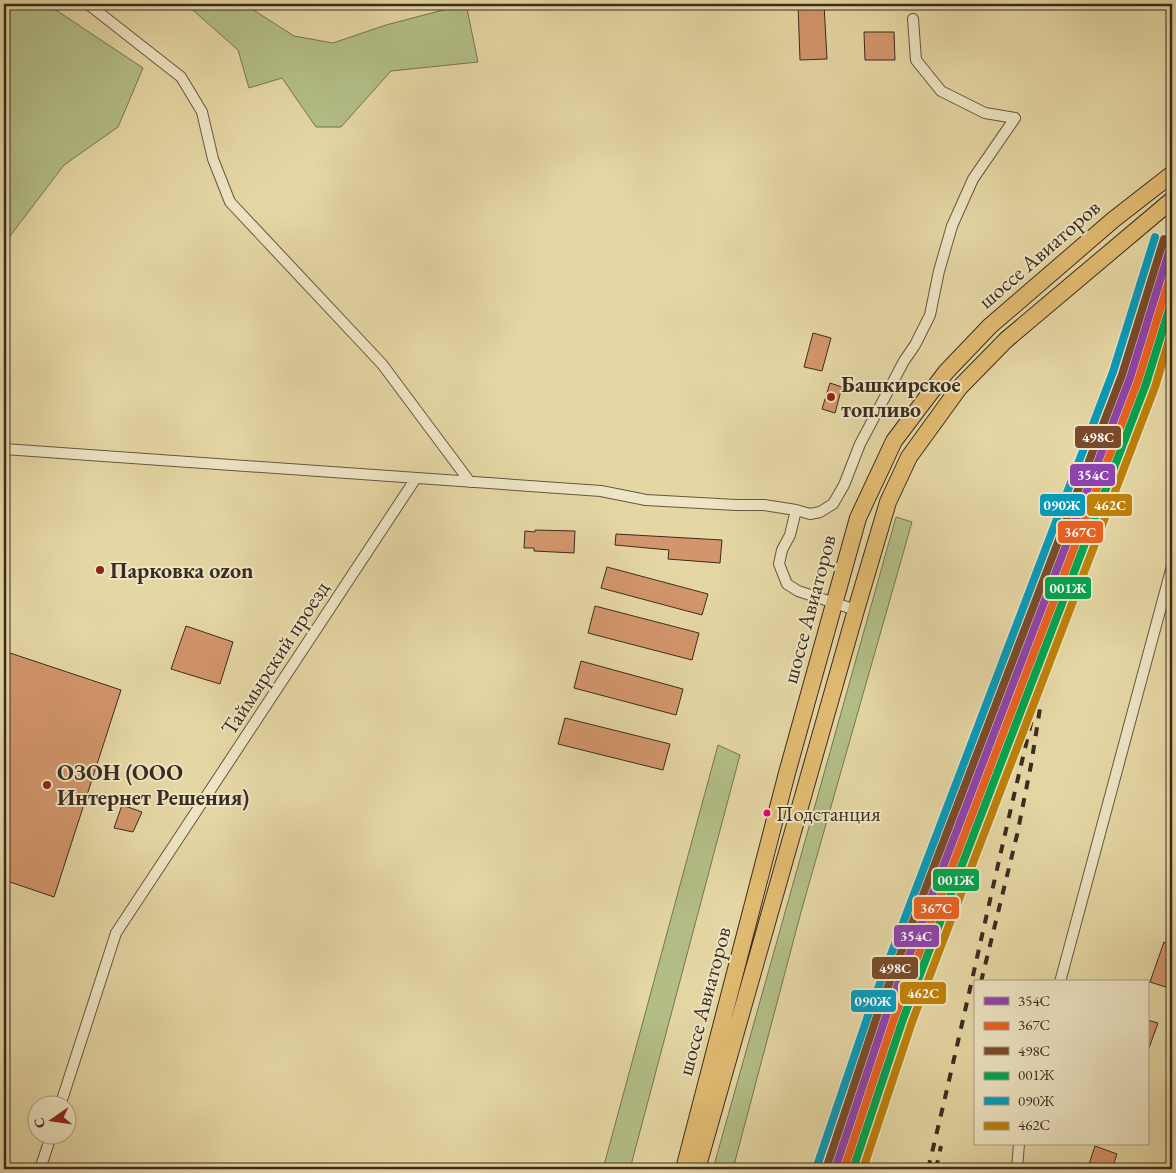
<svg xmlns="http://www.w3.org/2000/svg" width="1176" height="1173" font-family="'EB Garamond',serif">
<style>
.green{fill:#b3be87;stroke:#777454}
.building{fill:#d3966c;stroke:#3b2b20}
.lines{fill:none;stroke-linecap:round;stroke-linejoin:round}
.street-casing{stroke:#665641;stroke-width:12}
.primary-casing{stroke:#3b2b20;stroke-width:18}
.street{stroke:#eee5c4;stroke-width:10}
.primary{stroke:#e2bc72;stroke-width:16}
.rail{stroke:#3b2b20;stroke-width:4;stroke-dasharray:9 9;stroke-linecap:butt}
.rail-1-casing{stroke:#eee5c4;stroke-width:11}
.rail-2-casing{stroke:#eee5c4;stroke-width:11}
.rail-3-casing{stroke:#eee5c4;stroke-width:11}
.rail-4-casing{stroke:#eee5c4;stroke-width:11}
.rail-5-casing{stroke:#eee5c4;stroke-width:11}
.rail-6-casing{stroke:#eee5c4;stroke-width:11}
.rail-1{stroke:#8e44ad;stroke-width:8}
.rail-2{stroke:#e96222;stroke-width:8}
.rail-3{stroke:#7a4b2a;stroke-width:8}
.rail-4{stroke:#00a651;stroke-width:8}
.rail-5{stroke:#069cbd;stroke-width:8}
.rail-6{stroke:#bf810a;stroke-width:8}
.poi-dot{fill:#8f2418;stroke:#eee5c4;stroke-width:2}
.bus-dot{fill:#e5007d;stroke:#eee5c4;stroke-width:2}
.labels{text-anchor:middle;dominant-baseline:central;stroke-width:4;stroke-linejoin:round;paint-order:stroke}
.bus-label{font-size:21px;fill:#3b2b20;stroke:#eee5c4;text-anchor:start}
.street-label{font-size:22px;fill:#3b2b20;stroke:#eee5c4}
.poi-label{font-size:22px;font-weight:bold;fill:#3b2b20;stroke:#eee5c4;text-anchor:start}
.line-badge{stroke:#eee5c4;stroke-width:2}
.badge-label{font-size:14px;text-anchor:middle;font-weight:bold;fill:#fff}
</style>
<rect width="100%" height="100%" fill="#e5d7a4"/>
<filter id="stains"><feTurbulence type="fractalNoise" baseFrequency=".004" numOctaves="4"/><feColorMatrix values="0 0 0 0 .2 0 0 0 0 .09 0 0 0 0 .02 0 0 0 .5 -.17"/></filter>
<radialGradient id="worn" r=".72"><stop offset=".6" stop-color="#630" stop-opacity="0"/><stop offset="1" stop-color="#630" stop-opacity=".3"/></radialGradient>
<path class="green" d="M4,4H47L143,68L118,127L64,165L4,244Z
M186,4H249L252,9L294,36L333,43L386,25L466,4L478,62L391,71L341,127H316L282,78L249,88L238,50Z
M896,517L912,522L801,912L733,1169H713Z
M718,745L740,755L630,1169H603Z"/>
<path class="building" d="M798,4H824L827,59L800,60Z
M864,32H894L895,60H865Z
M813,333L831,338L822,371L804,367Z
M830,383L842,387L835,413L822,409Z
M535,530L575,531L574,553L534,551V548H524L525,531L535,532Z
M616,534L722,540L720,563L668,559L669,550L615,545Z
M607,567L708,594L702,615L601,588Z
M595,606L699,633L692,660L588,633Z
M186,626L233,642L220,684L171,669Z
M4,651L121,690L54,897L4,880Z
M581,661L683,689L676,715L574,688Z
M565,718L670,744L663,770L558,744Z
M122,805L142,812L133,832L114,828Z
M1164,942L1172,945V989L1150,982Z
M1147,1020L1158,1023L1149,1048H1147Z
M1095,1146L1117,1154L1112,1169H1094L1088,1167Z"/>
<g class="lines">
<defs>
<path id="street" d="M88,4L181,77L202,112L213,159L230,202L382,364L470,482
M4,449L601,491L646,500L736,505H764L796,510L810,514L820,512L833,504L844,485L860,444L904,361L915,345L930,315L939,271L952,226L973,179L1015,118L985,113L941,91L916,60L913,19
M796,510L790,535L782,550L779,564L787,584L798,591L856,610
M1060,982L1172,566
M60,1106L116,933L416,478
M40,1169L51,1136
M1017,1169L1019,1144"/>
<path id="primary" d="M684,1169L787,773L858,518L894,441L946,372L990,326L1113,220L1172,174
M697,1169L856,610L888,502L909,457L959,388L1006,340L1172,200"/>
</defs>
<use href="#street" class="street-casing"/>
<use href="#primary" class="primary-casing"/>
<use href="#street" class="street"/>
<use href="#primary" class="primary"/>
<path class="rail" d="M1128,448L1172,348
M1060,607L1145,383L1172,299
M1028,695L1040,663
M981,982L1017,835L1031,765L1041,702
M928,1169C974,980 1012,789 1062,601
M936,1169L941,1146"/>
<defs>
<path id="rail-1" d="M835,1169L887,1013L1130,378L1172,242"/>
<path id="rail-2" d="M844,1169L895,1016L1138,381L1172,271"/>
<path id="rail-3" d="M827,1166L879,1010L1122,375L1164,239"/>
<path id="rail-4" d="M853,1169L903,1019L1146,384L1172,300"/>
<path id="rail-5" d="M818,1163L871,1007L1113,372L1155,237"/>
<path id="rail-6" d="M863,1169L912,1022L1155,387L1172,330"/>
</defs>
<use href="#rail-1" class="rail-1-casing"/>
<use href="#rail-2" class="rail-2-casing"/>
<use href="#rail-3" class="rail-3-casing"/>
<use href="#rail-4" class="rail-4-casing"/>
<use href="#rail-5" class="rail-5-casing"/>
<use href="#rail-6" class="rail-6-casing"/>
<use href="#rail-1" class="rail-1"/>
<use href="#rail-2" class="rail-2"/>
<use href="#rail-3" class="rail-3"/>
<use href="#rail-4" class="rail-4"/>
<use href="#rail-5" class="rail-5"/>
<use href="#rail-6" class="rail-6"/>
</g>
<g class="poi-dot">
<circle cx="831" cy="397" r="5"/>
<circle cx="100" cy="570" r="5"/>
<circle cx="47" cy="785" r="5"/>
</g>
<circle class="bus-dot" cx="767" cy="813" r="4.5"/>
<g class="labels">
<g class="bus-label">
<text x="776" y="813">Подстанция</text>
</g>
<g class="street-label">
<text transform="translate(1039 254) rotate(-41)">шоссе Авиаторов</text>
<text transform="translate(809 609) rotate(-75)">шоссе Авиаторов</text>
<text transform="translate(275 658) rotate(-57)">Таймырский проезд</text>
<text transform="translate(704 1001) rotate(-75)">шоссе Авиаторов</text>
</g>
<g class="poi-label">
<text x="841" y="384">Башкирское<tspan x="841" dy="25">топливо</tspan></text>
<text x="110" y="570">Парковка ozon</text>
<text x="57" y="772">ОЗОН (ООО<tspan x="57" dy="25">Интернет Решения)</tspan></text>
</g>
</g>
<g class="line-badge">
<rect x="1074" y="425" width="48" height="24" rx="5" fill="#7a4b2a"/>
<rect x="1069" y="463" width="47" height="24" rx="5" fill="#8e44ad"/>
<rect x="1039" y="493" width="47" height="24" rx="5" fill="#069cbd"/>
<rect x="1086" y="493" width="47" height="24" rx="5" fill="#bf810a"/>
<rect x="1057" y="520" width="47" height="24" rx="5" fill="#e96222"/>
<rect x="1044" y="576" width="48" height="24" rx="5" fill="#00a651"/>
<rect x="932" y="868" width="48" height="24" rx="5" fill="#00a651"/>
<rect x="913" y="896" width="47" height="24" rx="5" fill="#e96222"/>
<rect x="893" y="924" width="47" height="24" rx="5" fill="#8e44ad"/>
<rect x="871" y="956" width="48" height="24" rx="5" fill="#7a4b2a"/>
<rect x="899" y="981" width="48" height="24" rx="5" fill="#bf810a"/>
<rect x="850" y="989" width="47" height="24" rx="5" fill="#069cbd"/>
</g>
<g class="badge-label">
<text x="1098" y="442">498С</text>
<text x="1093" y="480">354С</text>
<text x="1062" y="510">090Ж</text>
<text x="1110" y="510">462С</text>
<text x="1080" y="537">367С</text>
<text x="1068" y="593">001Ж</text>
<text x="956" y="885">001Ж</text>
<text x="936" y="913">367С</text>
<text x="916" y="941">354С</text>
<text x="895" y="973">498С</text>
<text x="923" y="998">462С</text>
<text x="873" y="1006">090Ж</text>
</g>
<rect width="1176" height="1173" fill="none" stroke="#e5d7a4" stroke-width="20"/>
<rect x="5" y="5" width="1166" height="1163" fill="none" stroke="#3b2b20" stroke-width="2.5"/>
<rect x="10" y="10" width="1156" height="1153" fill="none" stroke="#3b2b20"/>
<rect x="974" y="980" width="175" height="165" fill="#eee5c4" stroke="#a69b82"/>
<rect x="984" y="997" width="25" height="8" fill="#8e44ad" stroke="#a69b82"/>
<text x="1018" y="1006" font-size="15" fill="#3b2b20">354С</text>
<rect x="984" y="1022" width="25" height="8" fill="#e96222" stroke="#a69b82"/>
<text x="1018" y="1030" font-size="15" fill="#3b2b20">367С</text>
<rect x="984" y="1047" width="25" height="8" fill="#7a4b2a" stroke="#a69b82"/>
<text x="1018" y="1056" font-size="15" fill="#3b2b20">498С</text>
<rect x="984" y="1072" width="25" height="8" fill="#00a651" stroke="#a69b82"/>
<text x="1018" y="1080" font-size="15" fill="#3b2b20">001Ж</text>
<rect x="984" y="1097" width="25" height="8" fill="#069cbd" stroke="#a69b82"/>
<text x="1018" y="1106" font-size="15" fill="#3b2b20">090Ж</text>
<rect x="984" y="1122" width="25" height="8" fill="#bf810a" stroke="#a69b82"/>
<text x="1018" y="1130" font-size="15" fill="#3b2b20">462С</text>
<g transform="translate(52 1120) rotate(257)"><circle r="24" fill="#eee5c4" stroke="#a69b82"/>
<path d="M0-4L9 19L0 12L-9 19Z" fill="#8f2418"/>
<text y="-8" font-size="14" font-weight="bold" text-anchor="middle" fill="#3b2b20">С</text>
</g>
<rect width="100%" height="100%" filter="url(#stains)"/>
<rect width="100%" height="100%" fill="url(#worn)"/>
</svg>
